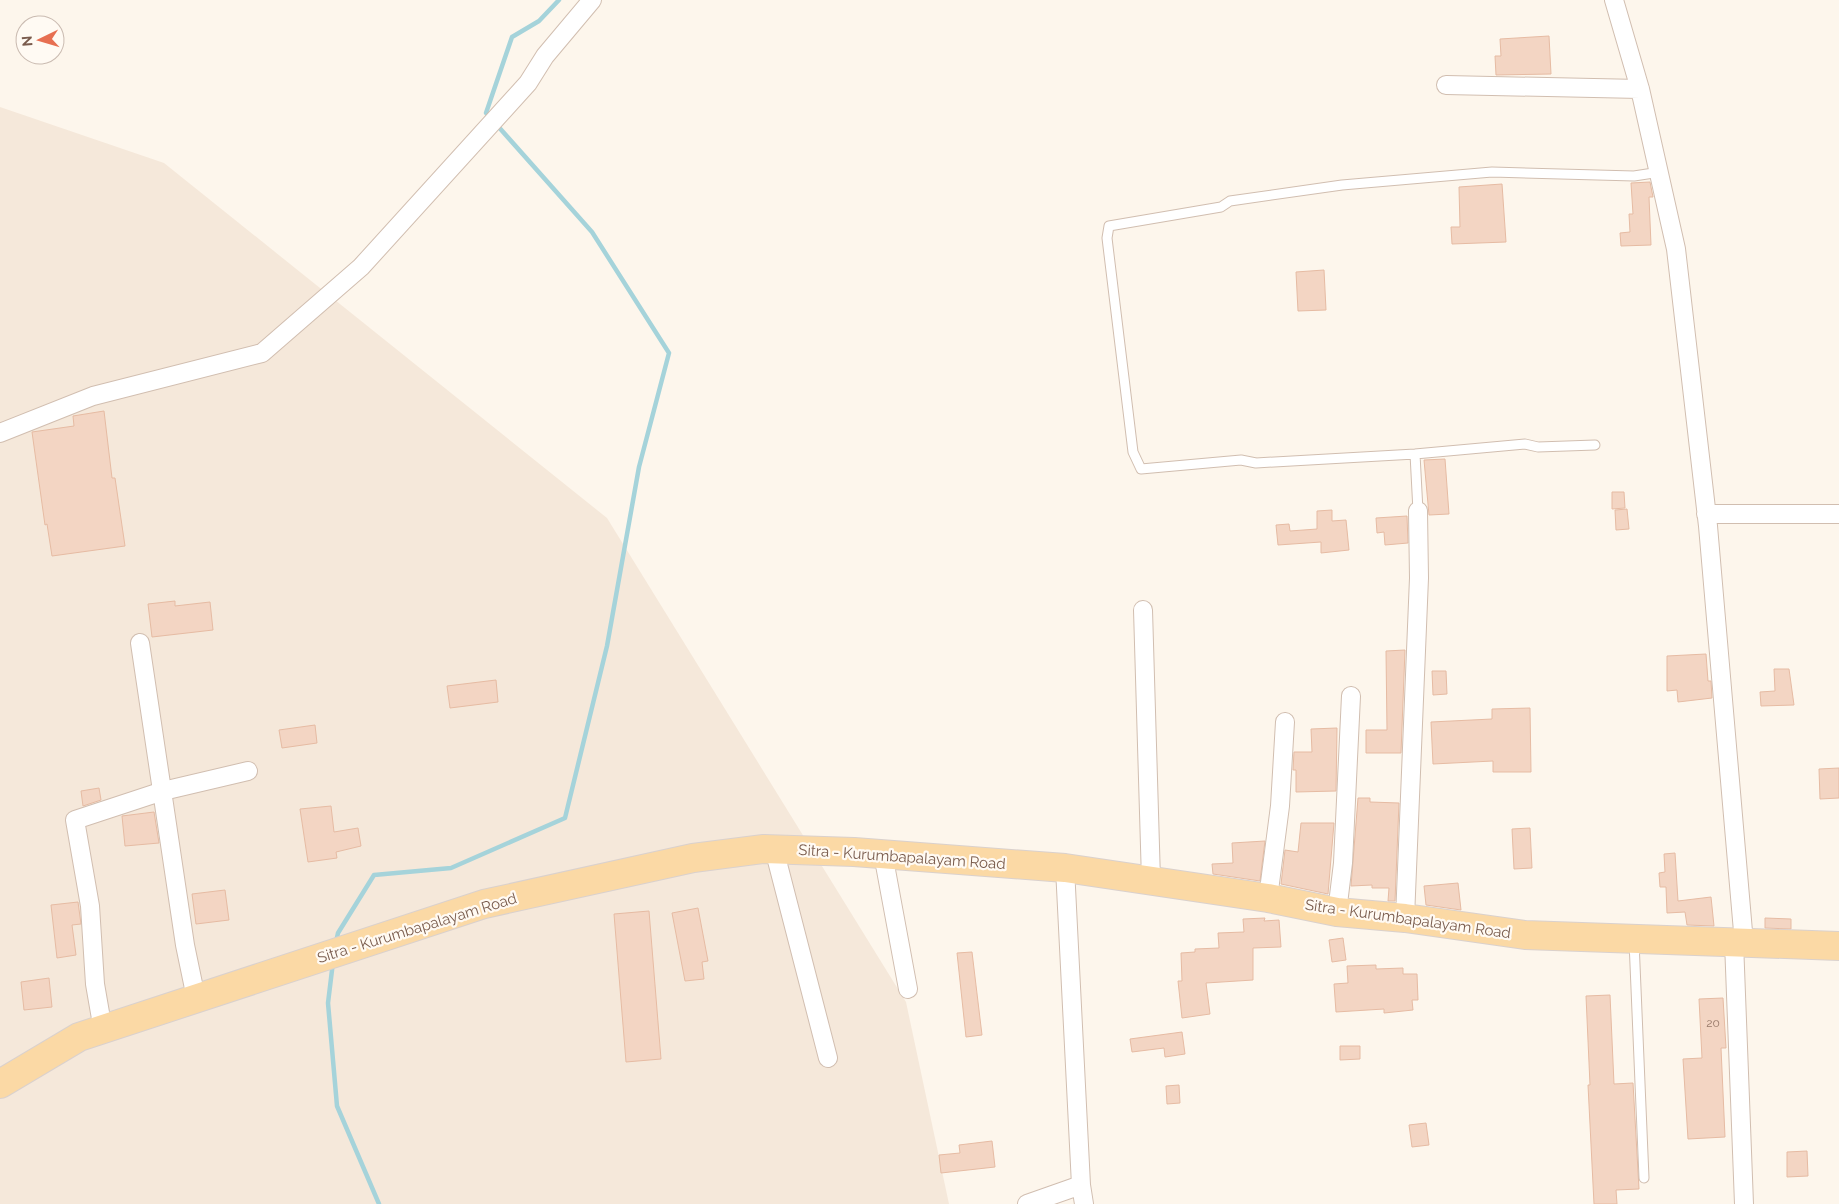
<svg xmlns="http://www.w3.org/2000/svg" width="1839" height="1204" font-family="Raleway,sans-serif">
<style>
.residential{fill:#f5e8da}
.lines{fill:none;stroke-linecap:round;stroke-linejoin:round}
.stream{stroke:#a5d3da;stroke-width:4.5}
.building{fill:#f3d5c3;stroke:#e6bba3}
.lane-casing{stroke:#d1beb0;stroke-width:11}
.street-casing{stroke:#d1beb0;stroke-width:20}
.primary-casing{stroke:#dad1cd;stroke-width:30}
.lane{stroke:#fff;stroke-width:9}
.street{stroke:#fff;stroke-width:18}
.primary{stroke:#fbd9a5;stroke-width:28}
.labels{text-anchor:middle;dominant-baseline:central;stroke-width:4.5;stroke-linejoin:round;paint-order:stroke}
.number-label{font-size:12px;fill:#987a6a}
.street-label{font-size:15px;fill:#7a5c4d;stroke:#fffaf3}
</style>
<rect width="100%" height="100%" fill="#fdf6ec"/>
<path class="residential" d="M0,107L164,163L607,518L906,1002L949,1204H0Z"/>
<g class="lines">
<path class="stream" d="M491,118L486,113L512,37L539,21L559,0
M336,942L338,933L374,875L451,868L565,818L607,646L639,467L669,353L592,232L496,124
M333,962L328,1003L337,1106L379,1204"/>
</g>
<path class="building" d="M1549,36L1551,74L1496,75L1495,56H1501L1500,39Z
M1650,182L1653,197H1649L1651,245L1621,246L1620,233L1630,232L1629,214H1633L1631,183Z
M1502,184L1506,242L1452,244L1451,227H1460L1459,187Z
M1324,270L1326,310L1298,311L1296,272Z
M104,411L112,478H115L125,546L52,556L47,524L45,525L32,432L74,426L73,416Z
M1445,459L1449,514L1429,515L1424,460Z
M1612,492H1624L1625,508L1612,509Z
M1627,509L1629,529L1616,530L1615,510Z
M1332,510V521L1346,520L1349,550L1321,553V542L1278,545L1276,525L1289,524L1290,531L1317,529V511Z
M1407,516L1408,543L1385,545L1384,532L1377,533L1376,518Z
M175,601V606L210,602L213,630L152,637L148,604Z
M1405,650L1401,753H1366V730H1387L1386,651Z
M1706,654L1708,681H1711L1712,698L1678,702L1677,690L1667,691V656Z
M1774,669H1789L1794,705L1761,706L1760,692L1775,691Z
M1432,671H1446L1447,694L1433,695Z
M496,680L498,702L450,708L447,686Z
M1530,708L1531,772H1493V761L1433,764L1431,722L1492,719V709Z
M315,725L317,743L282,748L279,730Z
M1337,728L1336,791L1296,792V770H1293L1294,752H1312L1311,729Z
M1839,768V798L1820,799L1819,769Z
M99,788L101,800L83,806L81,791Z
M1358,798H1370V802L1399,803L1395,901H1388L1389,888H1372V885L1351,886Z
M331,806L334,832L358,828L361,846L336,852L337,858L308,862L300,809Z
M154,812L159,843L125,846L122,816Z
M1301,823H1334L1328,894L1281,884L1285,850L1298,852Z
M1530,828L1532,868L1514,869L1512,829Z
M1265,841L1260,881L1213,874L1212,864L1233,863L1232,843Z
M1675,853L1678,901L1711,897L1714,926L1687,925L1685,912L1667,913L1666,887H1660L1659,873L1665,872L1664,854Z
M1458,883L1461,910L1426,905L1424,886Z
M225,890L229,920L196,924L192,894Z
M78,902L81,924L72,925L76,955L57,958L51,905Z
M698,908L708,961L702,962L704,979L685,981L672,913Z
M649,911L661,1059L626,1062L614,914Z
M1265,918L1264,921L1279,920L1281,947L1253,948V980L1206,983L1210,1014L1182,1018L1178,981H1182L1181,953L1195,952V949L1219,948L1218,933L1244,932L1243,919Z
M1765,918L1791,919V929L1765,928Z
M1343,938L1346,960L1332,962L1329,940Z
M972,952L982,1035L966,1037L957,953Z
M1376,965V969L1403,968V974H1417L1418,1000H1412L1413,1010L1384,1013V1009L1336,1012L1334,984L1348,983L1347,966Z
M49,978L52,1007L24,1010L21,982Z
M1610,995L1614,1084L1633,1083L1639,1189L1616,1190L1617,1204H1594L1588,1085H1590L1586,996Z
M1723,998L1726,1048H1721L1725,1137L1688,1139L1683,1059L1702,1058L1699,999Z
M1182,1032L1185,1054L1165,1057L1164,1048L1132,1052L1130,1039Z
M1340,1046H1360V1059L1340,1060Z
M1179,1085L1180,1103L1167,1104L1166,1086Z
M1426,1123L1429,1145L1412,1147L1409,1125Z
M992,1141L995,1167L941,1173L939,1155L960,1153L959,1145Z
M1807,1151L1808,1176L1787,1177V1152Z"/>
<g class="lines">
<defs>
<path id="lane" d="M1595,445L1538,447L1525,444L1415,454L1256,463L1241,460L1141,469L1133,452L1107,238L1109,226L1221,207L1230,201L1342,185L1492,172L1634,176L1660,172
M1415,454L1418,511
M1634,941L1644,1178"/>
<path id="street" d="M1614,0L1640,89L1676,249L1708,526L1744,943
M1446,85L1640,89
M0,433L93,396L262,353L361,267L528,83L545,56L592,0
M1706,514H1839
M1143,610L1151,880
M140,643L185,945L196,998
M774,849L828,1058
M883,854L908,989
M1065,868L1081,1185L1084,1204
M1268,898L1280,806L1285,722
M1337,912L1343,863L1351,696
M1405,918L1419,578L1418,511
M1734,942L1744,1204
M103,1030L95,984L90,906L75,820L163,791L248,771
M1027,1204L1081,1185"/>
<path id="primary" d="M0,1084L79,1037L484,904L693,858L764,849L854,852L1065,868L1268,898L1337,912L1405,918L1525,935L1839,946"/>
</defs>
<use href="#lane" class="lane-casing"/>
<use href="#street" class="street-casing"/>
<use href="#primary" class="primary-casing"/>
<use href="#lane" class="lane"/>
<use href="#street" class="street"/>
<use href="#primary" class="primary"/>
</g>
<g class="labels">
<g class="number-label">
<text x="1713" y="1023">20</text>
</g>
<g class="street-label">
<text transform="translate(902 857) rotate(4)">Sitra - Kurumbapalayam Road</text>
<text transform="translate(1408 919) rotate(8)">Sitra - Kurumbapalayam Road</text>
<text transform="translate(417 928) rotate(-17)">Sitra - Kurumbapalayam Road</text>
</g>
</g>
<g transform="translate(40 40) rotate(265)"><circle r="24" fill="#fffaf3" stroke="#cabbb1"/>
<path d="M0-4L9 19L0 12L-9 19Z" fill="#e76f51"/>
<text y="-8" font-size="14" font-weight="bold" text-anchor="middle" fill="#7a5c4d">N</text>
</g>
</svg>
